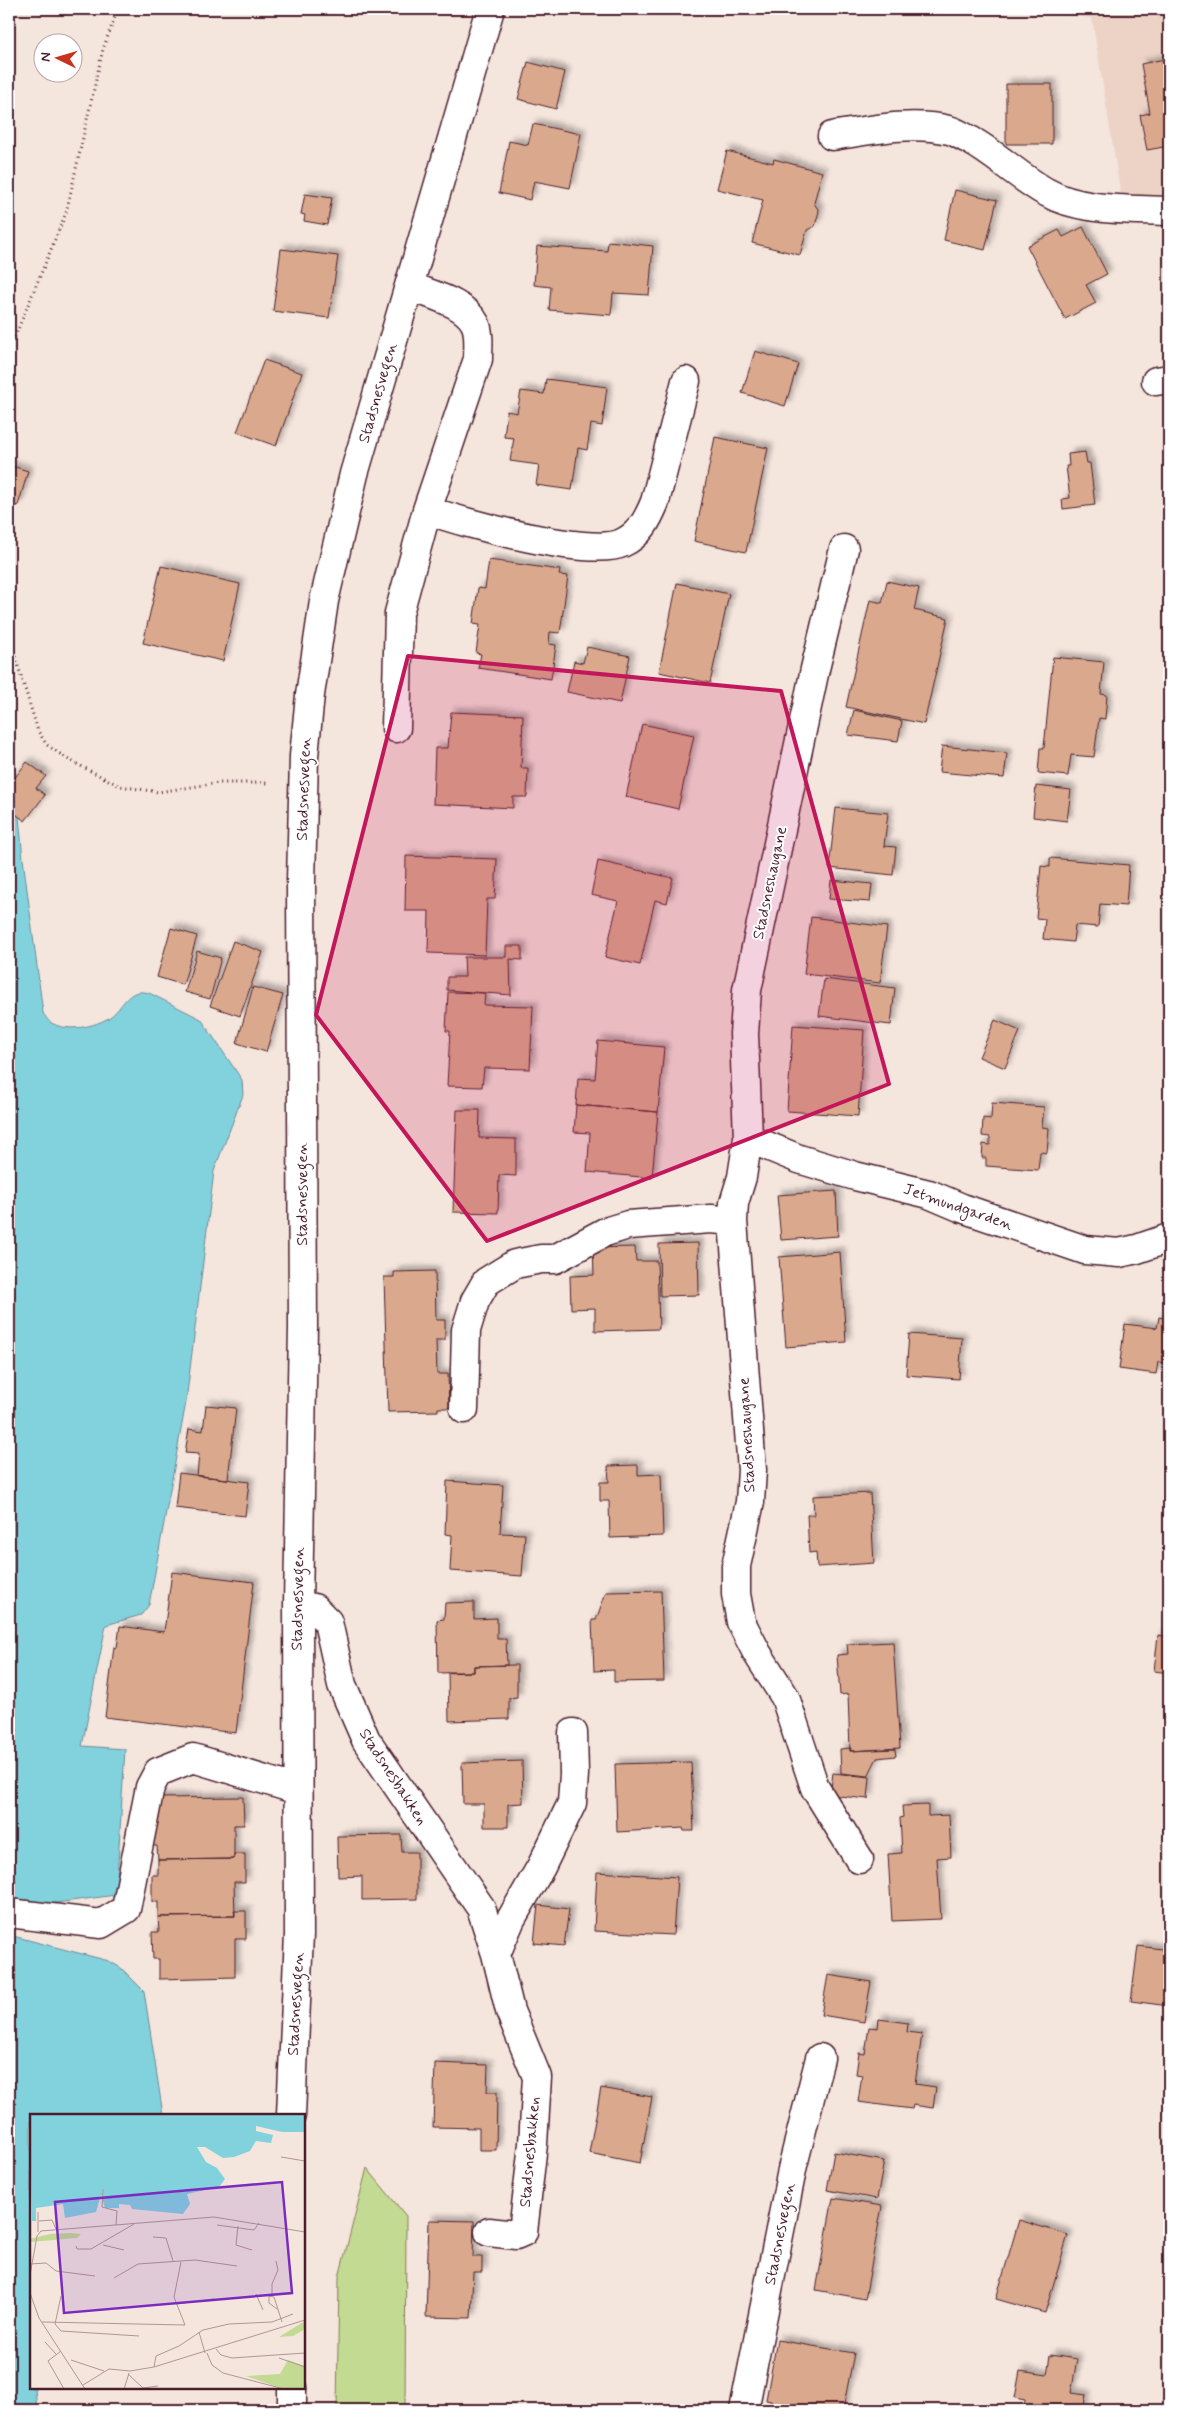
<svg xmlns="http://www.w3.org/2000/svg" width="1178" height="2419" font-family="Mynerve,sans-serif">
<style>
.built{fill:#ecd3c5}
.green{fill:#c2da91;stroke:#867c5e}
.water{fill:#82d2de;stroke:#6c8a96}
.building{fill:#daa98d;stroke:#4a1f2b;filter:url(#shadow)}
.lines{fill:none;stroke-linecap:round;stroke-linejoin:round}
.minor-casing{stroke:#4a1f2b;stroke-width:31}
.path{stroke:#4a1f2b;stroke-width:3;stroke-dasharray:1 4;stroke-linecap:butt}
.minor{stroke:#fff;stroke-width:28}
.marked{fill:#c2185b;fill-opacity:0.2;stroke:#c2185b;stroke-width:4;stroke-linejoin:round}
.labels{text-anchor:middle;dominant-baseline:central;stroke-width:4;stroke-linejoin:round;paint-order:stroke}
.street-label{font-size:16px;fill:#4a1f2b;stroke:#fff}
.inset-river{fill:none;stroke:#82d2de;stroke-width:2.5}
.inset-road{fill:none;stroke:#b09696;stroke-width:1}
.view{fill:#7b2cbf;fill-opacity:0.15;stroke:#7b2cbf;stroke-width:2.5}
.inset-edge{fill:none;stroke:#4a1f2b;stroke-width:2.5}
</style>
<defs>
<filter id="shadow"><feDropShadow dx="4.5" dy="-4.5" stdDeviation="2.5" flood-color="#0004"/></filter>
</defs>
<rect width="100%" height="100%" fill="#f4e5dd"/>
<filter id="ink" filterUnits="userSpaceOnUse"><feTurbulence type="fractalNoise" baseFrequency=".02" numOctaves="2"/><feDisplacementMap in="SourceGraphic" scale="10" xChannelSelector="R" yChannelSelector="G"/><feConvolveMatrix kernelMatrix="1 2 1 2 8 2 1 2 1" color-interpolation-filters="sRGB"/></filter>
<g filter="url(#ink)">
<path class="built" d="M1015,9H1169V197L1121,196L1092,18Z"/>
<path class="green" d="M367,2168L406,2216L405,2410H337L339,2277Z"/>
<path class="water" d="M9,711L23,859L43,1013C45,1016 48,1021 50,1022C66,1033 95,1027 110,1017C124,1007 127,987 149,993L201,1019L242,1080L243,1095L214,1171L186,1402L149,1605L141,1615L106,1625L82,1746L125,1749L116,1895L40,1905L9,1900Z
M9,1935L109,1961L121,1968L144,1991L163,2115H31V2388H35L37,2410H9Z"/>
<path class="building" d="M1169,58V146L1147,150L1140,115L1150,113L1141,64Z
M528,62L565,72L556,109L518,99Z
M1006,84H1052V144H1006Z
M533,124L581,134L570,188L534,181L530,200L499,193L509,141L528,145Z
M727,151L773,163L774,159L822,172L814,203L819,211L815,226L807,230L800,255L752,243L763,200L717,189Z
M955,190L997,200L985,250L944,240Z
M305,194L332,198L327,225L304,221L305,215L301,214Z
M1083,227L1107,274L1086,285L1096,303L1065,319L1027,246L1059,230L1063,237Z
M608,241L653,246L649,295L613,293L611,315L549,310L551,287L534,285L537,246L607,251Z
M281,249L338,256L329,318L273,311Z
M755,351L798,364L785,406L742,393Z
M264,360L302,373L276,446L237,432Z
M546,379L607,387L602,426L591,424L587,450L578,448L572,490L536,485L539,465L510,461L514,438L504,437L507,411L517,413L521,391L544,394Z
M715,437L768,448L746,552L694,541Z
M1085,452L1087,463H1090L1095,505L1063,509L1062,499L1070,498L1066,466H1069L1068,454Z
M9,465L28,471L18,506L9,503Z
M489,560L560,570L559,575L568,576L560,633L550,632L549,644L556,645L551,679L478,668L481,654L476,653L480,625L473,624L478,588L485,589Z
M161,566L240,584L223,661L143,643Z
M887,581L919,588L914,610L948,618L924,724L846,707L870,600L882,603Z
M677,583L729,594L710,683L659,672Z
M587,647L630,656L620,703L567,692L574,661L583,663Z
M1053,657L1104,662L1101,694L1107,695L1105,719L1099,718L1094,757L1071,755L1068,776L1038,773L1040,748H1044Z
M854,710L902,721L898,741L848,735Z
M451,712L523,715L521,768H528L527,797H513V808L433,804L435,748H448Z
M642,724L694,735L678,809L626,797Z
M942,746L1007,753L1004,778L939,772Z
M27,762L46,776L36,788L45,795L25,821L9,809V785Z
M1036,786L1071,790L1067,821L1033,817Z
M836,808L888,813L884,846L896,847L893,875L829,868Z
M406,856L497,859L495,899H487L485,955L428,953L429,911H405Z
M1050,858L1129,865L1126,906L1100,904L1098,927L1075,925L1073,942L1043,939L1045,919L1036,918L1041,866L1050,867Z
M598,861L673,878L667,903L655,900L640,965L605,957L618,901L591,895Z
M831,880L872,884L870,902L829,899Z
M811,917L887,927L880,983L804,974Z
M171,928L197,936L183,985L157,977Z
M233,941L263,952L240,1016L210,1006Z
M506,946H522V960L510,959L511,995L447,990V977H465L464,957H506Z
M197,951L221,958L210,999L185,992Z
M824,979L895,988L891,1025L819,1016Z
M253,987L283,995L266,1052L237,1043Z
M448,992L485,993L484,1005L533,1006L530,1069L484,1068L482,1087L447,1086L450,1031H446Z
M995,1020L1020,1031L1005,1068L979,1057Z
M793,1025L864,1030L858,1116L787,1111Z
M598,1041L664,1047L658,1112L576,1105L578,1078L595,1079Z
M992,1103L1044,1107L1042,1127L1049,1128L1047,1153L1040,1152L1038,1170L986,1166V1158H982L983,1144L990,1145V1137L982,1136L983,1118L991,1119Z
M576,1105L658,1112L652,1178L587,1172L590,1133L574,1132Z
M457,1110H480L479,1138L516,1139V1176L499,1175L498,1213L453,1212Z
M836,1191L838,1236L781,1240L777,1195Z
M698,1243L699,1295L660,1296L659,1244Z
M635,1247L636,1261H657L659,1329L595,1331V1308L571,1309L570,1276L594,1275L593,1248Z
M840,1252L846,1342L786,1347L779,1257Z
M435,1271L436,1320H445V1340H436L437,1374H448L449,1408H438V1411L388,1412L384,1277H394V1272Z
M1159,1317L1169,1319V1363L1158,1362L1156,1374L1119,1369L1125,1324L1157,1328Z
M909,1334L962,1338L959,1379L906,1375Z
M206,1405L236,1408L228,1479L197,1476L199,1454L185,1453L189,1429L203,1431Z
M638,1465V1475L661,1474L663,1536L610,1538L609,1501H600V1482H609L608,1466Z
M179,1473L249,1482L245,1516L175,1508Z
M447,1481L503,1485L500,1533L525,1534L522,1576L450,1571L452,1535L445,1534Z
M870,1493L874,1563L817,1567L816,1552L809,1553L807,1515H814L813,1496Z
M172,1572L254,1582L236,1733L105,1717L114,1647L117,1648L120,1626L164,1632Z
M1169,1581V1613L1165,1612Z
M661,1591L664,1681L614,1682V1670L594,1671L592,1620H596L606,1592Z
M474,1602V1619L497,1618V1639H506L507,1665L474,1666V1672L438,1673L437,1620L444,1619L445,1603Z
M1158,1635L1169,1637V1673L1154,1671Z
M893,1642L900,1748L850,1751L848,1694L840,1695L837,1655L848,1654L847,1644Z
M517,1665V1697L509,1698V1719L449,1721L448,1672H474V1666Z
M851,1748L850,1751L895,1749L896,1756L877,1758L868,1776L841,1773L840,1749Z
M522,1761L523,1803L508,1804V1827H484V1804H463L462,1763Z
M691,1762L694,1831H684L683,1828L617,1832L615,1764Z
M833,1773L870,1777L868,1799L830,1795Z
M243,1797L244,1825H234V1859L158,1860L157,1846H151L157,1798Z
M928,1805V1816L949,1815L951,1857L937,1858L941,1919L892,1921L888,1854L902,1853L900,1818L903,1817L902,1806Z
M401,1835L402,1852H417V1899L362,1900V1876L338,1877L337,1836Z
M234,1854H245V1882H234L235,1916L158,1917V1902H152V1875H158V1860L234,1859Z
M597,1872L677,1877L673,1935L594,1931Z
M538,1905L569,1909L564,1946L534,1943Z
M234,1911H246V1939H235V1977L159,1979V1959H153L152,1932H159L158,1917L235,1916Z
M1138,1946L1169,1950V2006L1131,2001Z
M828,1975L871,1982L864,2022L821,2015Z
M879,2019L908,2023L907,2032L922,2034L915,2084L936,2087L933,2108L913,2105L912,2109L858,2102L862,2075L856,2074L859,2053L865,2054L869,2027L878,2028Z
M435,2063L488,2065L487,2092H497L496,2150H479V2128L433,2127Z
M601,2088L652,2097L640,2163L589,2153Z
M834,2152L884,2161L877,2199L827,2190Z
M833,2198L882,2206L865,2299L816,2290Z
M429,2220L474,2221L473,2257H482V2272H473L471,2318L426,2317Z
M1019,2220L1068,2235L1045,2313L996,2299Z
M777,2340L854,2353L843,2410H770L771,2401L766,2400Z
M1050,2355L1077,2359L1071,2393L1086,2395L1083,2410H1024L1025,2400L1015,2398L1020,2371L1047,2375Z"/>
<g class="lines">
<defs>
<path id="minor" d="M832,136C871,130 911,121 949,130C957,132 963,137 970,140C997,155 1019,177 1046,192C1081,212 1130,209 1169,211
M1156,381L1169,379
M427,510C463,523 590,558 622,543C640,535 648,519 655,502L686,381
M844,549L815,669L747,990L744,1034L748,1138L742,1177L734,1203L733,1221L752,1470L750,1502L736,1566V1594L741,1622L757,1653L785,1697L815,1788L859,1859
M396,728L399,613L427,510L478,359C478,348 480,333 475,323C464,302 430,295 410,286
M748,1138L799,1159L855,1176L929,1194L962,1208L1085,1250L1119,1253L1137,1249L1169,1238
M464,1409L466,1330L475,1301L486,1282L515,1264L541,1259H555L605,1232L628,1225L711,1219L733,1221
M298,1605L314,1608L328,1622L342,1685L366,1740L481,1908L496,1954L510,2011L537,2077L533,2144L523,2232L516,2235L489,2232
M9,1913L101,1924L126,1909L150,1787L158,1772L193,1758L298,1790
M496,1954L511,1919L541,1867L572,1803L574,1774L573,1733
M291,2115L299,1934L298,1605L303,1327L301,883L304,756L310,695L324,601L354,474L490,9
M292,2388V2410
M744,2410L793,2165L820,2058"/>
</defs>
<use href="#minor" class="minor-casing"/>
<path class="path" d="M9,351L66,213L103,49L118,9
M9,643L12,646L38,731L47,745L69,760L120,786L158,792L218,783H269"/>
<use href="#minor" class="minor"/>
</g>
</g>
<path class="marked" d="M408,656L781,691L889,1084L487,1241L316,1015Z"/>
<g class="labels">
<g class="street-label">
<text transform="translate(378 393) rotate(-74)">Stadsnesvegen</text>
<text transform="translate(304 789) rotate(-88)">Stadsnesvegen</text>
<text transform="translate(770 883) rotate(-78)">Stadsneshaugane</text>
<text transform="translate(302 1194) rotate(-90)">Stadsnesvegen</text>
<text transform="translate(958 1207) rotate(19)">Jetmundgarden</text>
<text transform="translate(747 1435) rotate(-93)">Stadsneshaugane</text>
<text transform="translate(298 1599) rotate(-89)">Stadsnesvegen</text>
<text transform="translate(393 1777) rotate(57)">Stadsnesbakken</text>
<text transform="translate(296 2004) rotate(-87)">Stadsnesvegen</text>
<text transform="translate(530 2152) rotate(-85)">Stadsnesbakken</text>
<text transform="translate(780 2234) rotate(-79)">Stadsnesvegen</text>
</g>
</g>
<g transform="translate(30 2114)">
<rect width="275" height="275" fill="#f4e5dd"/>
<path d="M41,119L51,120L47,124L0,128V125L20,120ZM275,207V215L263,222L249,223ZM258,246L275,252V275H253L216,262L250,260Z" fill="#c2da91"/>
<path d="M0,0H275V18H252L226,12V17L243,21L241,29L226,27L220,37L204,43L193,44L175,33H167L176,48L187,54L195,65L189,73L157,80L160,90L153,100L102,95L100,91L89,90V94H75L71,81L66,98L35,104L33,90L6,94V107H2Z" fill="#82d2de"/>
<path class="inset-river" d="M0,45L19,92"/>
<path class="inset-road" d="M251,43L275,47M73,75L72,93L87,97L86,111M9,107L22,106L26,115M187,111L224,116L229,109M208,112L206,131L222,136M8,118V98M123,123L136,124L143,147M73,131L94,136M46,132L47,135H61L104,110M0,150L16,149L26,157L65,162M0,161L7,122L11,117L184,103L275,118M84,164L108,150L165,146L207,152M0,179L9,204L55,275M226,180L233,196M31,182L25,210L31,217L109,222M242,182V170L248,156L246,147M146,190L184,185M247,195L239,189V182L244,183L252,208M12,208L155,211L144,183L151,148M169,218L175,239M15,228L26,240M186,235L191,241L202,244L275,239M31,237L18,247L34,275M177,239L182,251L193,259L254,275M249,244L275,253M41,246L74,257M124,253L126,242L149,232L173,216L199,210L242,208L263,200M98,260L113,274L128,272M53,271L79,255L100,257L124,253L275,206M94,275L99,259"/>
<path class="view" d="M252,68L262,179L34,199L25,88Z"/>
<rect width="275" height="275" class="inset-edge"/>
</g>
<rect width="1178" height="2419" fill="none" stroke="#fff" stroke-width="30"/>
<rect x="15" y="15" width="1148" height="2389" fill="none" stroke="#4a1f2b" stroke-width="2" filter="url(#ink)"/>
<g transform="translate(58 58) rotate(275)"><circle r="24" fill="#ffffff" stroke="#b7a5aa"/>
<path d="M0-4L9 19L0 12L-9 19Z" fill="#c8321e"/>
<text y="-8" font-size="14" font-weight="bold" text-anchor="middle" fill="#4a1f2b">N</text>
</g>
</svg>
